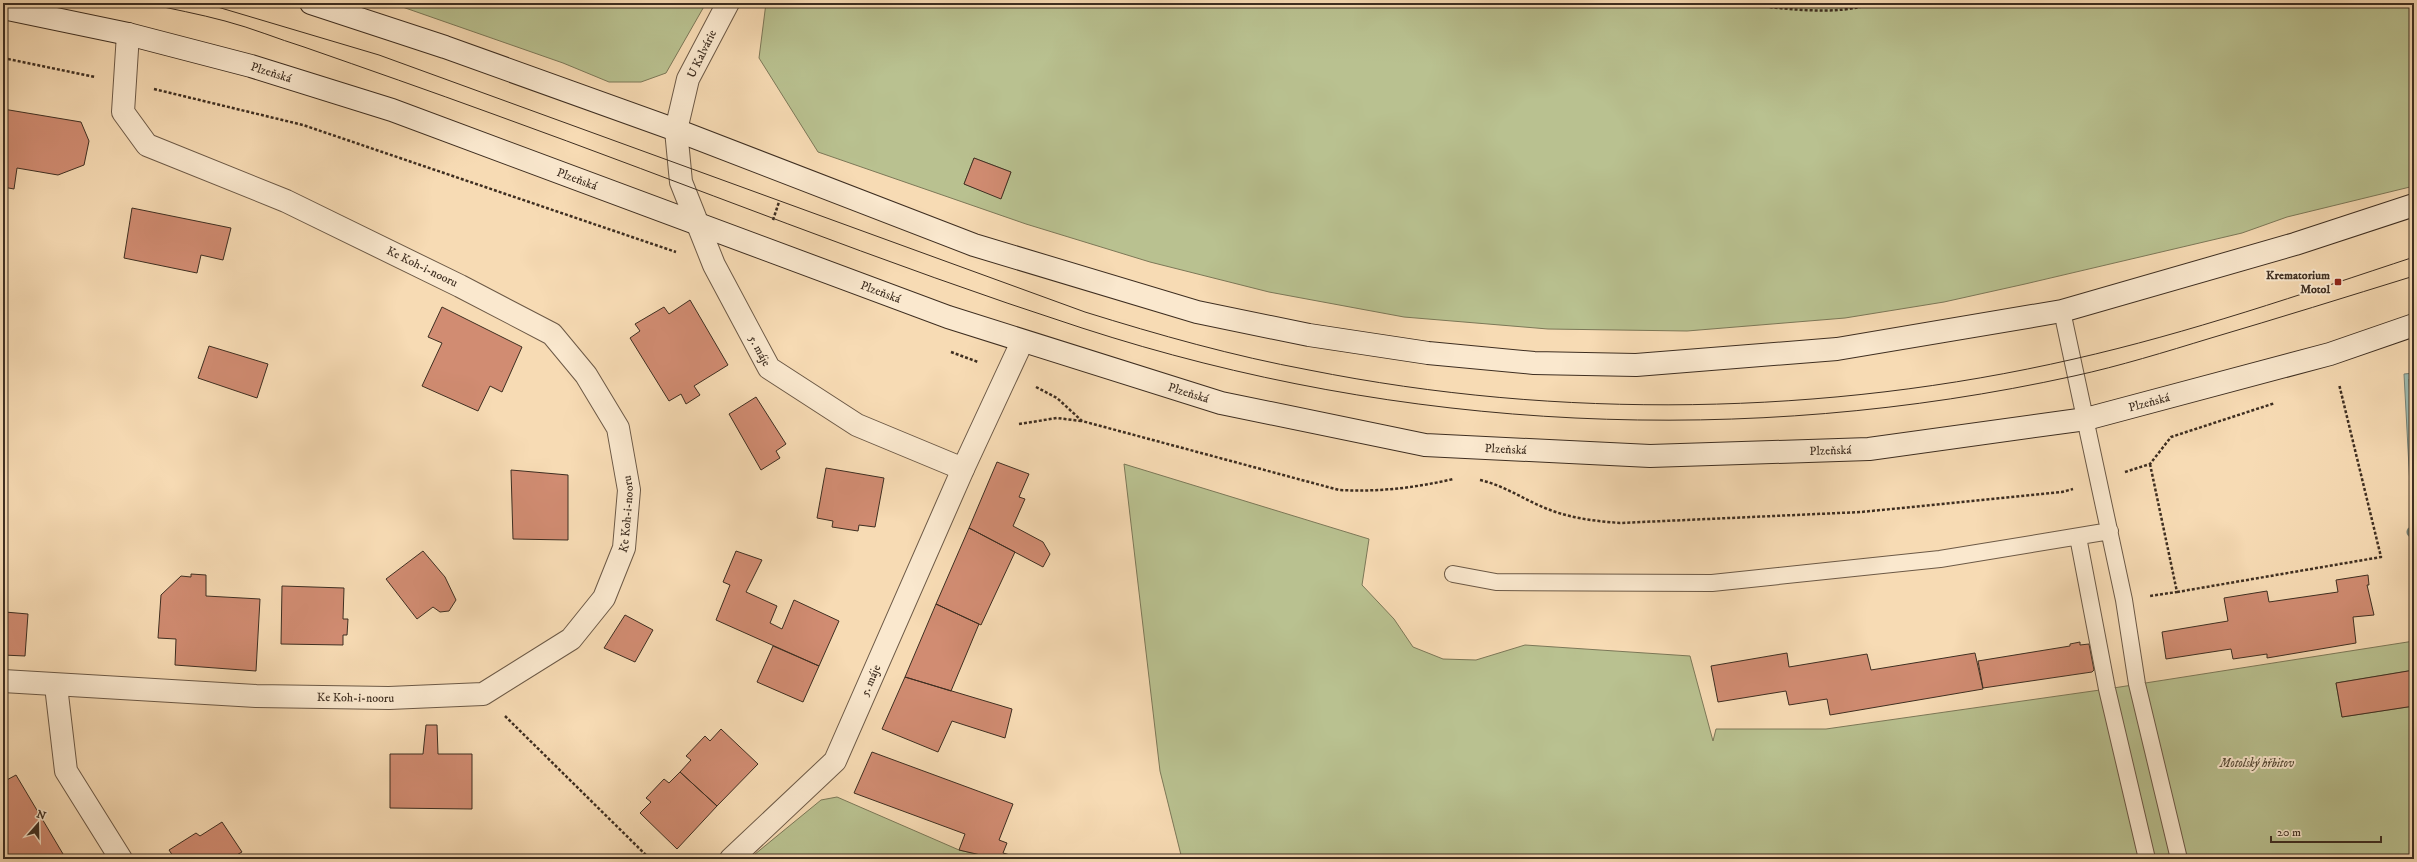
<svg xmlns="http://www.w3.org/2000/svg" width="2417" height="862" font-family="'IM FELL DW Pica',serif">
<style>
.green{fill:#b9c190;stroke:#7c7858;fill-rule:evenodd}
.water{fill:#9dbbb1;stroke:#778377}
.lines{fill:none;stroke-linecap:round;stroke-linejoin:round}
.shore{stroke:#6e7469;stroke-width:1}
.stream{stroke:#778377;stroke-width:11}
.building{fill:#d18c72;stroke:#3e2e21}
.lane-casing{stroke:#6c5946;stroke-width:18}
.street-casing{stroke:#6c5946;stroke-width:24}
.secondary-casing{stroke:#3e2e21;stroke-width:24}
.path{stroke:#3e2e21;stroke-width:2.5;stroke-dasharray:3 2;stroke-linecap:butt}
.lane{stroke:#fae8ce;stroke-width:16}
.street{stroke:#fae8ce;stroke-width:22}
.secondary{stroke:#fae8ce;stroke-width:22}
.tram{stroke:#3e2e21;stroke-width:1}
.poi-dot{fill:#8f2418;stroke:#fae8ce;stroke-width:1.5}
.labels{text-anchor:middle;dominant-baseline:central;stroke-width:4;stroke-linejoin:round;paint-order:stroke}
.street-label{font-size:12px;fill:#3e2e21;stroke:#fae8ce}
.poi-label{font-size:12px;font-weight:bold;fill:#3e2e21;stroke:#fae8ce;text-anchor:end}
.park-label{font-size:12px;font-style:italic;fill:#574b37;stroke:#fae8ce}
</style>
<rect width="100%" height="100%" fill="#f7dbb4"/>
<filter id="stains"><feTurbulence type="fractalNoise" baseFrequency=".005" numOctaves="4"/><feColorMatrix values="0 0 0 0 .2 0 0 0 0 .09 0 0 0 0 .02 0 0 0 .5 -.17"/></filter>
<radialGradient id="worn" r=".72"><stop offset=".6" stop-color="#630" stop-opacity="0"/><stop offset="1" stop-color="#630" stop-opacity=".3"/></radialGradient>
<path class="green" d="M391,3H706L666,73L641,82H609L563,63Z
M766,3H2414V186L2287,217L2242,233L2025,284L1944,302L1845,318L1687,331L1548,329L1404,317L1269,292L1150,262L1026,224L818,152L759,58ZM974,158L1011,172L1001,198L964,184Z
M1124,464L1369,539L1362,585L1394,619L1413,647L1443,659L1476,660L1525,645L1690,656L1713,741L1716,729H1826L2107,689L2414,641V670L2336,683L2342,717L2414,706V859H1182L1160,771Z
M837,797L959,850L998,859H749L821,800Z"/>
<path class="water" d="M2414,373V503L2410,486L2404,374Z"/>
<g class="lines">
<path class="shore" d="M2414,377L2409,379L2414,483"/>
<path class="stream" d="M2412,532L2414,531"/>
</g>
<path class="building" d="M3,109L81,122L89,141L84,165L58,175L17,168L14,189L3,187Z
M974,158L1011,172L1001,199L964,184Z
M132,208L231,228L223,260L201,255L197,273L124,258Z
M690,300L728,365L694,386L700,395L686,404L681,394L669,401L630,338L640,331L635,324L664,307L669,314Z
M442,307L522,347L502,392L490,386L478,411L422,386L442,343L428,337Z
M209,346L268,364L257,398L198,378Z
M756,397L786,444L776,451L780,458L761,470L729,414Z
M997,462L1029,474L1019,497L1025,499L1013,526L1043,542L1050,554L1043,567L969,528Z
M826,468L884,478L875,527L859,525L858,531L832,527L833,521L817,518Z
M511,470L568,475V540L513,539Z
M969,528L1015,552L981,625L936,604Z
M423,551L445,577L456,600L449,611L440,612L433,607L417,619L386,579Z
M736,551L762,560L746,592L777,606L770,623L782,629L794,600L839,621L819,666L716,620L730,585L723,582Z
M191,574L206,575V596L260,599L256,671L175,665L176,639L158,638L161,595L181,576L191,577Z
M2368,575L2369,585H2367L2374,615L2353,617L2356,643L2267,658V654L2233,659L2231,649L2166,659L2162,632L2228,621L2224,598L2267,591L2269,602L2338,592L2336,580Z
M282,586L344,588L343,619H348L347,635H343V645L281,644Z
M936,604L979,624L951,691L905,677Z
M5,612L28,614L25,656L3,655Z
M625,615L653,630L635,662L604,648Z
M2080,642V645L2089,644L2094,670L2092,672L1983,688L1978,661L2070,646V644Z
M773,646L819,666L803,702L757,682Z
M1787,653L1789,667L1867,654L1871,670L1975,653L1983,689L1830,715L1827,699L1789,705L1786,691L1718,702L1711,666Z
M2414,670V706L2342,717L2336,683Z
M905,677L1012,709L1005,738L952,721L938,752L882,729Z
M426,725H437L438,754H472V809L390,808V754H423Z
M721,729L758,764L717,806L680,772L691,760L686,756L705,736L710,741Z
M872,752L1013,804L999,840L1007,843L1003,853L1010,855L1009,859H998L959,850L965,834L854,793Z
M680,772L717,806L677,849L640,813L651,802L646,798L664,779L669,783Z
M16,775L66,859H3V782Z
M222,822L242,852L233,857L235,859H175L169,850L196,833L200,836Z"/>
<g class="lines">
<defs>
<path id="lane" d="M2062,311L2124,600L2137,684L2179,859
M2078,537L2107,689L2147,859
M1453,574L1496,582L1712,583L1940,559L2110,531"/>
<g id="street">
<path id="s1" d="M728,3L688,79L676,130L681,182L714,265L769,368L857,425L963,469"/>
<path id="s2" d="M3,681L256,696L389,698L483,694L571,639L604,598L624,548L629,490L618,428L586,375L552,334L460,286L286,201L147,145L123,112L128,34"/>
<path d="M56,686L66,771L121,859"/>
<path id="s3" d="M731,859L835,761L963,469L1022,342"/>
</g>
<g id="secondary">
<path d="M311,3L445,47L676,130L974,245L1197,312L1309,335L1428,353L1534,363L1636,365L1837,349L2062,311L2295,244L2414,205"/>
<path id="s4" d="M3,8L128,34L251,66L392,110L948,317L1221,403L1425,445L1650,456L1869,449L2086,419L2330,354L2414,325"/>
</g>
</defs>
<use href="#lane" class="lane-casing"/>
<use href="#street" class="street-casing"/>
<use href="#secondary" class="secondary-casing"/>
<path class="path" d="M1740,3C1772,8 1842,17 1871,3
M3,58L95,77
M154,89L303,125L676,252
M773,220L779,202
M951,352L978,362
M1036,387L1057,398L1082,421L1339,490C1378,492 1415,488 1453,479
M1019,424L1057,418L1081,421
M2150,464L2177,592L2150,596
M2125,472L2150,464L2171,437L2275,403
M1480,480C1503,485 1523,499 1545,508C1569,518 1594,521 1620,523L1861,512L2062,492L2073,489
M2177,592L2381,557L2339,384
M505,716L650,859"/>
<use href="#lane" class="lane"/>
<use href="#street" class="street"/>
<use href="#secondary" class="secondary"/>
<path class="tram" d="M145,3C172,9 199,14 225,21C252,28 278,39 304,47C367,69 430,91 493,114C690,185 884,264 1082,328C1402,432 1746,448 2074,376C2120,366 2165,352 2211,338C2279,318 2346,297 2414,276
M204,3L379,55L1085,312C1159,335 1233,356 1309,370C1559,420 1826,416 2074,359C2189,333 2302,294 2414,257"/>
</g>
<rect class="poi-dot" x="2334" y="278" width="8" height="8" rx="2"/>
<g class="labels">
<g class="street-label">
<text transform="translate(702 54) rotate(-64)">U Kalvárie</text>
<text stroke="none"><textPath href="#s4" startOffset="276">Plzeňská</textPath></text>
<text stroke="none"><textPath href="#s4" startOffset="600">Plzeňská</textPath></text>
<text transform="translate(422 267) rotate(26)">Ke Koh-i-nooru</text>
<text stroke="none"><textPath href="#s4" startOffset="924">Plzeňská</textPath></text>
<text stroke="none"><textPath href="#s1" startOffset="377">5. máje</textPath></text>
<text stroke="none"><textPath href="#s4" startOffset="1248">Plzeňská</textPath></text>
<text stroke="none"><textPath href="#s4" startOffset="2219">Plzeňská</textPath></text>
<text stroke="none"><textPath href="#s4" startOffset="1571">Plzeňská</textPath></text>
<text stroke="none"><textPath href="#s4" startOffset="1896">Plzeňská</textPath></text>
<text stroke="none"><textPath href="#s2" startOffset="725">Ke Koh-i-nooru</textPath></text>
<text stroke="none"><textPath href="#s3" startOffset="231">5. máje</textPath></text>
<text stroke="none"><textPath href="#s2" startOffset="353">Ke Koh-i-nooru</textPath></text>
</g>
<g class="poi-label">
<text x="2330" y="275">Krematorium<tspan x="2330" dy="14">Motol</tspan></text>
</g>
<g class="park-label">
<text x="2257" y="763">Motolský hřbitov</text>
</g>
</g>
<rect width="2417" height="862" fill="none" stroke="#f7dbb4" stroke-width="16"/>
<rect x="4" y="4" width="2409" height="854" fill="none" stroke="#3e2e21" stroke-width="2"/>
<rect x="8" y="8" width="2401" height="846" fill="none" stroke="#3e2e21"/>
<g transform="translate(38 824) rotate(20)" stroke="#fae8ce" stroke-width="3" paint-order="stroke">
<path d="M0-3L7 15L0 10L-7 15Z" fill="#3e2e21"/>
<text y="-6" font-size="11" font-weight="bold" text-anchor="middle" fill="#3e2e21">N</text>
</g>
<path d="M2271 836v6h110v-6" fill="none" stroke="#3e2e21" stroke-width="2"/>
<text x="2277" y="836" font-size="12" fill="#3e2e21" stroke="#fae8ce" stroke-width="3" paint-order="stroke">20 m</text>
<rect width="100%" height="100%" filter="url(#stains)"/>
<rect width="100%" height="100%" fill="url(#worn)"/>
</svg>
